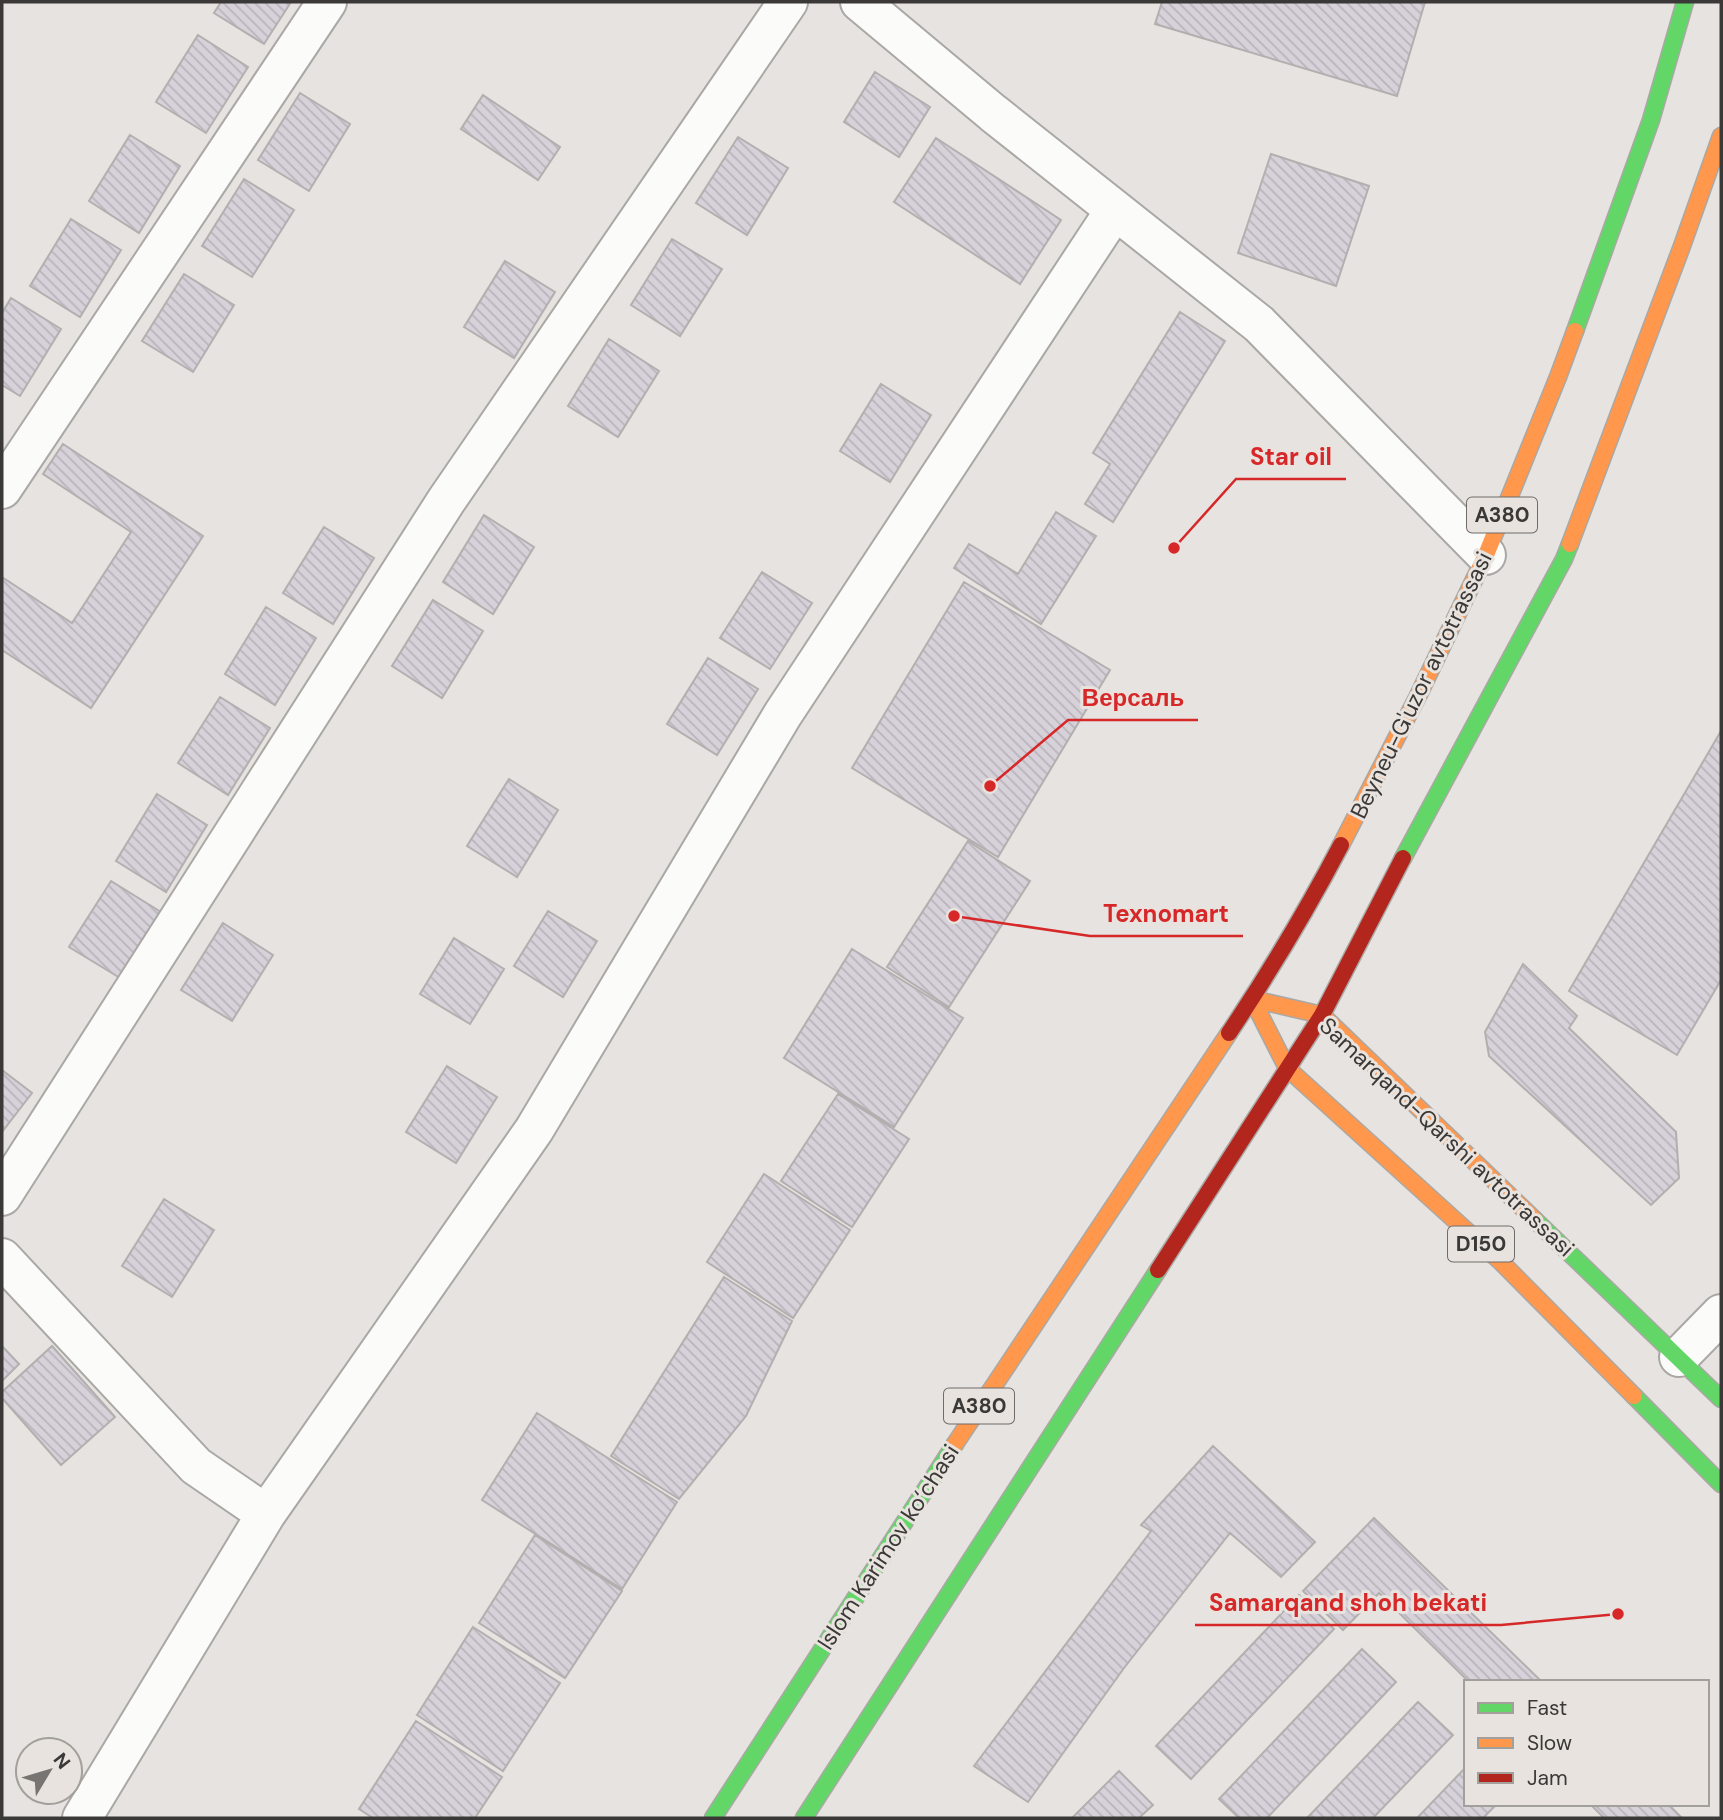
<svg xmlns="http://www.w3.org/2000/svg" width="1723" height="1820" font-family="'DM Sans',sans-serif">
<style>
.building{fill:url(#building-back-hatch);stroke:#b1b0af;stroke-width:2}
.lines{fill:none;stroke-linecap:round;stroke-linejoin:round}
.street-casing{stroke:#aaa8a5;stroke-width:42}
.fast-casing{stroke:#aaa8a5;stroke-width:19}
.slow-casing{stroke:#aaa8a5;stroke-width:19}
.jam-casing{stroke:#aaa8a5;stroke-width:19}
.street{stroke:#fbfbfa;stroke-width:38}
.fast{stroke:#63d668;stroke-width:16}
.slow{stroke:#ff974d;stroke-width:16}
.jam{stroke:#b3261e;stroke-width:16}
.labels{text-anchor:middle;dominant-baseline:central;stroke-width:6;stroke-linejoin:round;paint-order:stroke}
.shield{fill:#e8e3de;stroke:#6f6c69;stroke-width:2}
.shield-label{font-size:21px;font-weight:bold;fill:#3b3937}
.street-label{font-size:23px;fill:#3b3937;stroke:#e8e3de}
.leader{fill:none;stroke:#d62828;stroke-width:2.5}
.callout-dot{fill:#d62828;stroke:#e8e3de;stroke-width:2.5}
.callout-label{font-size:24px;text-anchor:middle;font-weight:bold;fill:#d62828;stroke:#e8e3de;stroke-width:6;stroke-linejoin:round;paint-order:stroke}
</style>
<defs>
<pattern id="building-back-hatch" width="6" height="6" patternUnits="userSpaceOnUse" patternTransform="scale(1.75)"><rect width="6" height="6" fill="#d7d1da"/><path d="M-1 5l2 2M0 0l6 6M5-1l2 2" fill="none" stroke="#b9b4bc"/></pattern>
</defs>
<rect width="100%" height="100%" fill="#e6e3e0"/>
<path class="building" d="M221,2H291L264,44L214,13Z
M1162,2H1425L1397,96L1155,24Z
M198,35L248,67L206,133L156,102Z
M875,72L930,107L899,157L844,122Z
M300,93L350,124L309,191L258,160Z
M483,95L560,147L538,180L461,129Z
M130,135L180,166L139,233L89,201Z
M738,137L788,168L747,235L696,203Z
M936,138L1061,220L1020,284L894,202Z
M1271,154L1369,186L1336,286L1238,253Z
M244,179L294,210L252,277L202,246Z
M71,219L121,250L80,317L30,286Z
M672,239L722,269L680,336L631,305Z
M505,261L555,292L514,358L464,327Z
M184,274L234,305L193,372L142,341Z
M11,298L61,329L20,396L2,385V313Z
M1180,312L1225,341L1113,522L1085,504L1110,464L1093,453Z
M609,339L659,371L618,437L568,406Z
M881,384L931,415L890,482L840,451Z
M63,444L203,536L91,708L2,650V577L72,623L131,532L43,474Z
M1056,512L1096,536L1041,624L954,568L969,544L1018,574Z
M484,515L534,547L493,614L443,582Z
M324,527L374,558L333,624L283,593Z
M762,572L812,603L770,669L720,638Z
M964,582L1110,670L998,857L852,768Z
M433,600L483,631L442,698L392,666Z
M266,607L316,638L275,705L225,674Z
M708,658L758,689L717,755L667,724Z
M220,697L270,728L228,795L178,763Z
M1721,731V980L1677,1055L1569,991Z
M509,779L558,810L517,877L467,846Z
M157,794L207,825L166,892L116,861Z
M968,841L1030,881L949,1007L887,967Z
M111,881L161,912L120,978L69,947Z
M548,911L597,941L563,997L514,966Z
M223,923L273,955L232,1021L181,990Z
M454,938L504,969L470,1024L420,994Z
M852,949L963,1018L894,1127L784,1058Z
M1523,964L1577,1016L1569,1028L1676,1132L1679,1178L1651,1205L1489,1056L1485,1032Z
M447,1066L497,1097L456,1163L406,1132Z
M2,1070L32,1093L2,1132Z
M838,1094L909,1139L852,1227L781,1181Z
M764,1174L850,1230L793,1318L707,1262Z
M164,1199L214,1230L172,1297L122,1266Z
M724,1277L792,1321L746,1416L679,1499L611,1456Z
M2,1346L19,1364L2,1381Z
M52,1346L115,1417L61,1465L2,1398V1392Z
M537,1413L677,1502L622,1589L482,1500Z
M1213,1446L1315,1542L1281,1577L1230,1533L1124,1668L1028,1802L974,1766L1151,1531L1141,1525Z
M1374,1518L1542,1682H1469L1379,1593L1343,1630L1303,1591Z
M535,1535L622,1591L565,1678L479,1623Z
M1299,1595L1334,1629L1191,1779L1156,1746Z
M473,1627L560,1683L503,1771L417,1715Z
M1362,1649L1396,1682L1267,1818H1239L1219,1799Z
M1418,1702L1453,1735L1373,1818H1307Z
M416,1721L502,1777L475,1818H373L359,1809Z
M1466,1767V1804H1497L1483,1818H1417Z
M1119,1771L1153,1805L1139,1818H1072Z
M1590,1804H1668L1682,1818H1604Z"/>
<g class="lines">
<defs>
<path id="street" d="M860,2L993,113L1259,324L1486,555
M2,489L327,2
M2,1196L446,501L788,2
M2,1258L196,1466L266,1514
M1679,1357L1721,1314
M82,1818L266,1514L534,1130L783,714L1115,210"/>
<path id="fast" d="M1575,331L1651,120L1685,2
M1403,858L1564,559L1570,544
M1535,1220L1721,1399
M1634,1396L1721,1484
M713,1818L955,1444
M804,1818L1158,1270"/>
<path id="slow" d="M1570,544L1682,246L1721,136
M1341,845L1418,696L1486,555L1558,377L1575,331
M1252,999L1287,1068L1501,1262L1634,1396
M1252,999L1322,1015L1535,1220
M955,1444L1229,1033"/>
<path id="jam" d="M1229,1033C1269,973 1307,910 1341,845
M1158,1270L1322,1015L1403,858"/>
</defs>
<use href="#street" class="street-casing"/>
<use href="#fast" class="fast-casing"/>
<use href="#slow" class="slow-casing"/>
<use href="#jam" class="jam-casing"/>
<use href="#street" class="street"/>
<use href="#fast" class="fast"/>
<use href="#slow" class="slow"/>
<use href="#jam" class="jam"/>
</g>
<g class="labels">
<g class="shield">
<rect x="1467" y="497.5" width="70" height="35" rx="5"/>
<rect x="1448" y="1226.5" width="66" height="35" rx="5"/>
<rect x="944" y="1388.5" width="70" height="35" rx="5"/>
</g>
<g class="shield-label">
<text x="1502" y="515">A380</text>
<text x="1481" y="1244">D150</text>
<text x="979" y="1406">A380</text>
</g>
<g class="street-label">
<text transform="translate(1421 685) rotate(-64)">Beyneu-G'uzor avtotrassasi</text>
<text transform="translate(1447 1137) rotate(43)">Samarqand-Qarshi avtotrassasi</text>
<text transform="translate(888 1547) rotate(-57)">Islom Karimov ko‘chasi</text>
</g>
</g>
<path class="leader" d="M1174 548L1236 479H1346M990 786L1068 720H1198M954 916L1090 936H1243M1618 1614L1501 1625H1195"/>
<g class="callout-dot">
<circle cx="1174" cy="548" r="7"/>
<circle cx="990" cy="786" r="7"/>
<circle cx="954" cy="916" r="7"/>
<circle cx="1618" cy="1614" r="7"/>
</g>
<g class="callout-label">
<text x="1291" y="465">Star oil</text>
<text x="1133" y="706">Версаль</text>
<text x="1166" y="922">Texnomart</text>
<text x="1348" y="1611">Samarqand shoh bekati</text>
</g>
<rect width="1723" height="1820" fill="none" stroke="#3b3937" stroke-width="7"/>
<rect x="1464" y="1680" width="245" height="126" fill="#e8e3de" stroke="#a39f9b" stroke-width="2"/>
<rect x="1478" y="1703" width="35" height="10" fill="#63d668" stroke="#a39f9b" stroke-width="2"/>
<text x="1527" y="1715" font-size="21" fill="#3b3937">Fast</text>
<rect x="1478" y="1738" width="35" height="10" fill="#ff974d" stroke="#a39f9b" stroke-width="2"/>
<text x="1527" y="1750" font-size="21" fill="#3b3937">Slow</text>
<rect x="1478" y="1773" width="35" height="10" fill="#b3261e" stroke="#a39f9b" stroke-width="2"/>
<text x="1527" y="1785" font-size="21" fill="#3b3937">Jam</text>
<g transform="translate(49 1771) rotate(52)"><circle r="33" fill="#e8e3de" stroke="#a39f9b" stroke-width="2"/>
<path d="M0-5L12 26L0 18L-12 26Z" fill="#777472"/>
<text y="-10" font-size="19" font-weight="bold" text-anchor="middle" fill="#3b3937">N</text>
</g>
</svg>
